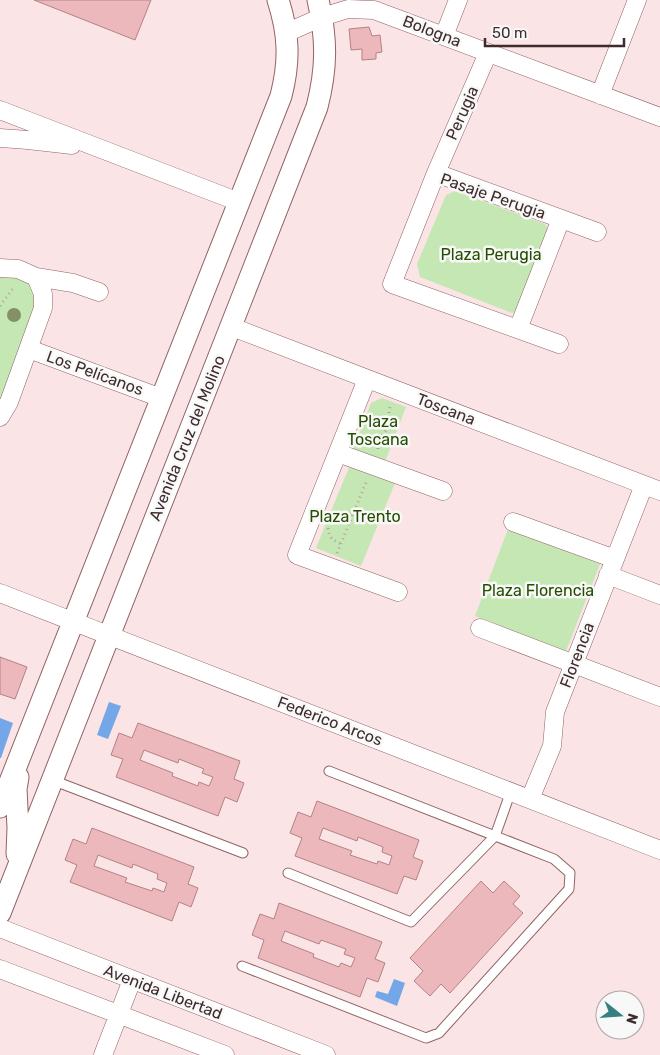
<svg xmlns="http://www.w3.org/2000/svg" width="660" height="1055" font-family="Rubik,sans-serif">
<style>
.green{fill:#c5e7b4}
.water{fill:#74a7e8}
.building{fill:#ecb8bb;stroke:#b38285;fill-rule:evenodd}
.lines{fill:none;stroke-linecap:round;stroke-linejoin:round}
.service-casing{stroke:#916365;stroke-width:11}
.minor-casing{stroke:#916365;stroke-width:19}
.tertiary-casing{stroke:#916365;stroke-width:23}
.path{stroke:#b49fa0;stroke-width:3;stroke-dasharray:1 4;stroke-linecap:butt}
.service{stroke:#fff;stroke-width:9}
.minor{stroke:#fff;stroke-width:18}
.tertiary{stroke:#fff;stroke-width:21}
.tree{fill:#849167}
.labels{text-anchor:middle;dominant-baseline:central;stroke-width:5;stroke-linejoin:round;paint-order:stroke}
.street-label{font-size:16px;fill:#3f2b2c;stroke:#f8f8f8}
.park-label{font-size:16px;fill:#244d00;stroke:#f8f8f8}
</style>
<rect width="100%" height="100%" fill="#fae4e5"/>
<path class="green" d="M455,191L545,224L552,233L523,308L512,313L420,277L417,264L446,195Z
M0,273L31,281L38,307L0,407Z
M382,398L406,407L383,467L351,455L371,403Z
M350,465L395,483L361,566L316,548Z
M508,529L600,564L566,651L475,616Z"/>
<path class="water" d="M109,702L121,706L108,739L97,735Z
M0,718L13,723L1,758H0Z
M394,979L405,983L397,1006L375,997L377,991L388,994Z"/>
<path class="building" d="M34,0H151L135,40Z
M369,27L372,36L380,35L382,52L376,53V59L362,60V49L351,50L349,29Z
M0,657L27,667L15,699L0,694Z
M138,723L240,761L234,779L244,783L237,802L225,797L218,816L116,777L123,759L111,755L119,733L132,738ZM144,750L178,763L179,759L204,769L202,773L213,777L209,786L199,782L198,786L172,776L173,773L140,760Z
M317,801L419,840L413,857L423,861L416,880L404,876L397,894L295,856L302,838L290,833L298,812L311,817ZM323,828L357,841L358,837L383,847L382,852L392,856L389,865L378,861L377,864L350,855L352,851L319,839Z
M92,828L194,867L188,884L198,888L191,907L179,902L172,921L70,882L77,865L65,860L73,839L86,844ZM98,855L132,868L133,864L158,874L157,879L167,883L164,892L153,888L152,891L125,882L127,878L94,866Z
M481,881L493,893L504,881L520,896L513,904L523,913L450,993L441,984L430,996L414,981L423,971L410,958Z
M279,903L382,942L375,959L385,963L378,982L367,978L360,997L258,958L264,940L252,935L260,914L274,919ZM285,931L319,944L321,940L346,949L344,954L355,958L351,967L341,963L339,967L313,957L314,954L281,941Z"/>
<g class="lines">
<defs>
<path id="service" d="M52,780L243,853
M288,873L411,922L495,836L511,791
M242,966L426,1038L439,1033L569,889L570,873L554,859L329,771"/>
<path id="minor" d="M286,33L322,17L348,9L374,10L660,117
M444,36L458,0
M488,53L436,173L392,284L559,344
M600,95L637,0
M0,110L239,202
M0,138L28,140L72,145
M436,173L597,232
M0,268L18,269L36,277L73,283L99,292
M232,327L660,491
M518,329L561,219
M29,349L161,398
M367,379L297,555L398,592
M0,417L9,402L43,308V294L36,277
M338,453L443,491
M513,522L615,559
M608,575L660,595
M0,593L660,850
M480,628L660,697
M530,799L552,746L555,712L644,485
M0,928L326,1055
M0,969L225,1055
M103,1055L132,980"/>
<path id="tertiary" d="M0,807L281,96C290,61 289,34 278,0
M17,854L18,828L16,789L18,777
M0,913C104,644 212,376 317,107C327,68 327,39 318,0"/>
</defs>
<use href="#service" class="service-casing"/>
<use href="#minor" class="minor-casing"/>
<use href="#tertiary" class="tertiary-casing"/>
<path class="path" d="M0,306L14,287
M378,449V440L389,427V411L390,407
M331,520C337,514 345,513 354,513
M328,528C329,537 332,540 341,544
M337,553L367,480"/>
<use href="#service" class="service"/>
<use href="#minor" class="minor"/>
<use href="#tertiary" class="tertiary"/>
</g>
<circle class="tree" cx="14" cy="315" r="7"/>
<g class="labels">
<g class="street-label">
<text transform="translate(432 31) rotate(21)">Bologna</text>
<text transform="translate(462 113) rotate(-66)">Perugia</text>
<text transform="translate(493 196) rotate(19)">Pasaje Perugia</text>
<text transform="translate(95 373) rotate(20)">Los Pelícanos</text>
<text transform="translate(446 409) rotate(21)">Toscana</text>
<text transform="translate(187 438) rotate(-68)">Avenida Cruz del Molino</text>
<text transform="translate(577 655) rotate(-69)">Florencia</text>
<text transform="translate(330 721) rotate(21)">Federico Arcos</text>
<text transform="translate(163 992) rotate(21)">Avenida Libertad</text>
</g>
<g class="park-label">
<text x="491" y="254">Plaza Perugia</text>
<text x="378" y="421">Plaza<tspan x="378" dy="18">Toscana</tspan></text>
<text x="355" y="516">Plaza Trento</text>
<text x="538" y="590">Plaza Florencia</text>
</g>
</g>
<g transform="translate(620 1015) rotate(107)"><circle r="24" fill="#f8f8f8" stroke="#aea6a6"/>
<path d="M0-4L9 19L0 12L-9 19Z" fill="#388080"/>
<text y="-8" font-size="14" font-weight="bold" text-anchor="middle" fill="#3f2b2c">N</text>
</g>
<path d="M485 38v8h139v-8" fill="none" stroke="#3f2b2c" stroke-width="2.5"/>
<text x="492" y="38" font-size="15" fill="#3f2b2c" stroke="#f8f8f8" stroke-width="4" paint-order="stroke">50 m</text>
</svg>
